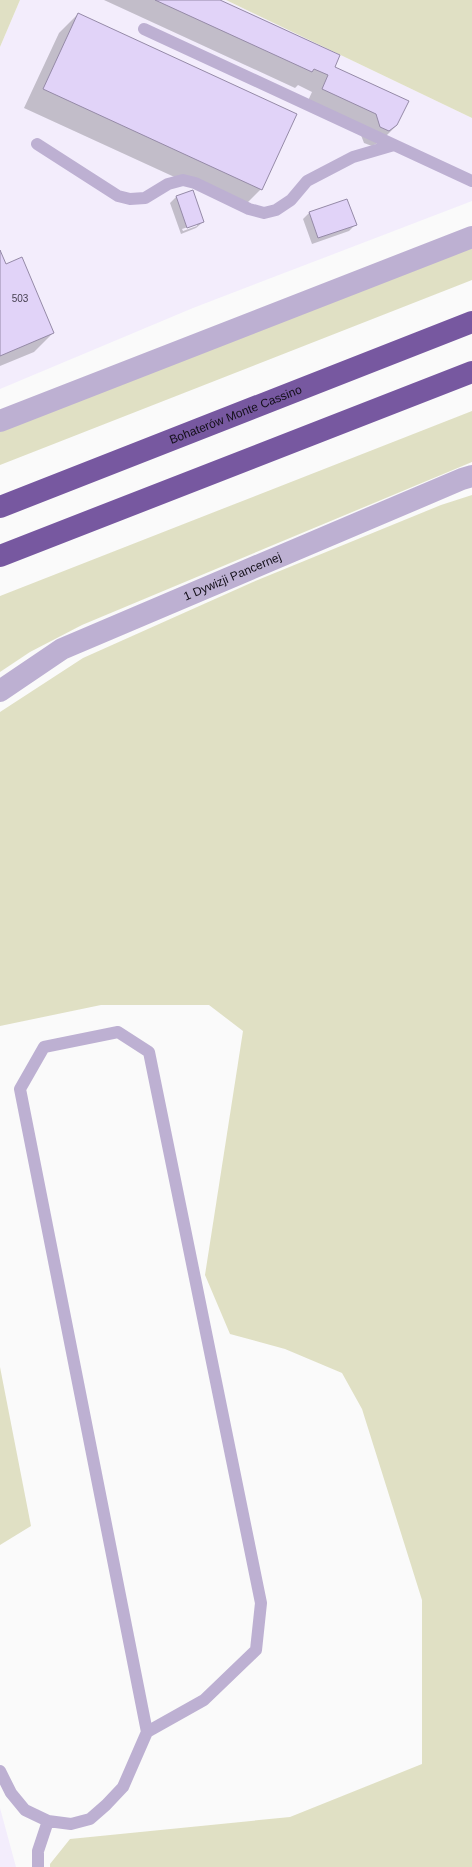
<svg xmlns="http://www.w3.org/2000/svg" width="472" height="1867" font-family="Arial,sans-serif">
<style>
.built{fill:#f3edfc}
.green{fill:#e0e0c4}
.shadow{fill:#0003;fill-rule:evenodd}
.building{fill:#e1d3f8;stroke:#958aa7}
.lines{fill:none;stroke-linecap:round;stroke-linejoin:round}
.lane{stroke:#bdb0d2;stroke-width:12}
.street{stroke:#bdb0d2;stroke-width:22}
.highway{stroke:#7758a0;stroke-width:22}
.labels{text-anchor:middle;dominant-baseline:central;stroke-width:3;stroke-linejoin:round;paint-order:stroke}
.number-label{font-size:10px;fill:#464051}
.street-label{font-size:12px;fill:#130f19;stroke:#fff}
</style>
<rect width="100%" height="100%" fill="#fafafa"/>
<path class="built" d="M20,0H226L472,118V201L193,308L0,389V47Z
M0,1808L16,1867H0Z"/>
<path class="green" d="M0,0H20L0,47Z
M226,0H472V118Z
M472,248V280L0,465V432L310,309Z
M472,411V462L82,625L30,652L0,672V596Z
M472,495V1867H50V1864L70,1839L290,1817L422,1764V1600L362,1409L342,1373L285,1349L230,1334L205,1275L243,1031L209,1005H101L0,1026V712L83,658L253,582L441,505Z
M0,1367L31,1526L0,1545Z"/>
<path class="shadow" d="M104,0H218L334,67L397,125L380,142L372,146L364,143L359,130L306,105L312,92L298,85L295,88Z
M78,14L261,189L242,208L24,108L59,33Z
M192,191L203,222L196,228L181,234L170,203L176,197ZM197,224V226L183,231L182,229Z
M309,213L356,224L349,231L312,244L303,219Z
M0,253L5,265L53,333L34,352L0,366Z"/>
<path class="building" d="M155,0H220L340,55L335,67L409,101L397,125L389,131L380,127L376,114L322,89L328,75L314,69L312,72Z
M78,13L297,114L262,190L43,89Z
M193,190L204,222L187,228L176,196Z
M347,199L357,225L318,238L309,212Z
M0,250L6,264L22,257L54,333L0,356Z"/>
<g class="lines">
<path class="lane" d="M144,29L472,181
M37,144L118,196L130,199L145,198L168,184L183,180L195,183L249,209L264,213L276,210L291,200L307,181L353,157L394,145
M0,1771L11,1793L25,1810L48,1821L38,1851V1867
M48,1821L71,1824L90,1819L106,1805L123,1787L147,1732L204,1700L256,1650L261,1603L149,1052L118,1032L44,1047L20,1089L147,1732"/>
<g class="street">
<path d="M0,421L472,237"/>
<path id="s1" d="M0,691L62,649L462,479L472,476"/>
</g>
<g class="highway">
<path id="s2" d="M0,507L472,322"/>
<path d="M0,556L472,372"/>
</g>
</g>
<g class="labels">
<g class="number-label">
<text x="20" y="298">503</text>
</g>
<g class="street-label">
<text stroke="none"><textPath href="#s2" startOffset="253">Bohaterów Monte Cassino</textPath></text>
<text stroke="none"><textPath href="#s1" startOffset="260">1 Dywizji Pancernej</textPath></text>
</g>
</g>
</svg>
